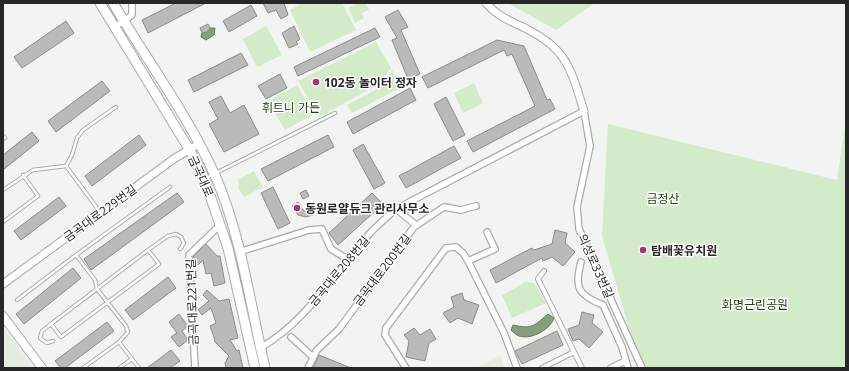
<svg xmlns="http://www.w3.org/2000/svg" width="849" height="371" font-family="'Open Sans','Noto Sans KR',sans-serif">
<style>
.built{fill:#e5ede2}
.green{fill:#d4ebca}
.water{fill:#879e7d;stroke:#6a7a63}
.building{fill:#b8bbb7;stroke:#8a8d89}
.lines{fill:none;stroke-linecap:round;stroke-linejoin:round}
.service-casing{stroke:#a9aca8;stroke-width:4.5}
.pedestrian-casing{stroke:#a9aca8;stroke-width:6}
.minor-casing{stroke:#a9aca8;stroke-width:8}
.tertiary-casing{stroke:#a9aca8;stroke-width:9}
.secondary-casing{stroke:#a9aca8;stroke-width:10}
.primary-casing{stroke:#a9aca8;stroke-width:11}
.service{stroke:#fff;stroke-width:2.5}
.pedestrian{stroke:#fff;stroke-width:4}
.minor{stroke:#fff;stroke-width:5.5}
.tertiary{stroke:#fff;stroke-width:7}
.secondary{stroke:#fff;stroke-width:8}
.primary{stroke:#fff;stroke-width:9}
.poi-dot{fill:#ad2f7e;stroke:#fff;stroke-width:1.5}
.labels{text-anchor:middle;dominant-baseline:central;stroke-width:3;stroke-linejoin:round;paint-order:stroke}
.poi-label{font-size:12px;font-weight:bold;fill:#262726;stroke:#fff;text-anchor:start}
.park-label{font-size:12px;fill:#214110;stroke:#fff}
.street-label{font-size:12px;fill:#262726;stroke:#fff}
</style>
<rect width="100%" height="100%" fill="#f1f4f0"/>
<path class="built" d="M3,327L34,368H3Z
M500,355L505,368H476Z"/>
<path class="green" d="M303,3H342L356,30L310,52L290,10Z
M358,3H366L369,10L362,13L364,18L355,23L348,8Z
M508,3H595L556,30Z
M266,26L282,55L257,67L243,39Z
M376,42L391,68L381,83L319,117L298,81Z
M392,70L402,87L352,113L347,105L383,86Z
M474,83L483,103L463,113L454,93Z
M297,85L314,114L285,130L268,101Z
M846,120V368H645L633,342L602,236L608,124L837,180Z
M254,171L263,187L244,197L238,188H239L238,180Z
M526,282L534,283L546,303L512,318L502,295Z"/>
<path class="water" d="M210,28H215L214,35L206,40L201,37L202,33L207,32Z
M548,314L554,318C550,330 531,340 519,336C516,335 513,332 511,330L513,325C532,329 533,327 548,314Z"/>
<path class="building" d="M176,3H206L148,33L142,20Z
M263,3H284L288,15L281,19L276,10L268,13Z
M251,5L257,16L229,32L223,21Z
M398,10L408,27L401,30L420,74L408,79L392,40L397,38L385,17Z
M66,21L74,33L22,68L14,57Z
M208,24L210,28L207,32L202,33L200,28Z
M294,26L300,39L296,42L298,44L289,48L282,33Z
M375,28L380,37L298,76L294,67Z
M497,40L524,46L547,100L550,99L555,109L473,152L467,141L535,106L512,54L507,56L504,50L428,88L422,77Z
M241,53L248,65L194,92L188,80Z
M280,74L287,88L266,99L258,86Z
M102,81L110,91L56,132L48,121Z
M410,88L416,100L353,134L347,122Z
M221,96L230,113L244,105L259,134L224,152L209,124L218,119L209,102Z
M446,97L465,135L453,141L434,104Z
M32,132L39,141L3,170V155Z
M139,135L146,145L92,186L85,176Z
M328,135L334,147L268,181L261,169Z
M363,144L385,183L374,189L353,150Z
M454,146L461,158L406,188L399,176Z
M273,187L290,223L278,229L261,193Z
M306,190L309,196L303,199L300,193Z
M177,193L184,202L91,270L84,259Z
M372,193L383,204L338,245L329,233Z
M59,197L66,206L21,240L14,231Z
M298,202L303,210L313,215L306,217L298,215L292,206Z
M555,230L567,233L565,243L575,252L563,266L552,257L543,261L542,258L496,283L490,270L532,248L534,250L552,244Z
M206,244L217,256H220L225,283L214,286L211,273L206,274L203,260L198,265L193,259V257Z
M73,268L81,278L24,324L16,314Z
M168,277L176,288L133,320L125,310Z
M207,290L219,301L229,299L238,338L230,340L237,351L239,350L243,368H226L225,363L229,356L214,341L215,340L210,326L216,323L211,308L202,315L198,310L209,301L203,295Z
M462,293L464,300L479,305L472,324L458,318L450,323L443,313L454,307L451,297Z
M582,312L594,315L592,323L603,332L589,348L579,339L573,341L568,329L579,325Z
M179,314L188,326L182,331L188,340L179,347L171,337L177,333L169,322Z
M107,322L114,331L65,368H61L55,361Z
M414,328L420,335L430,329L436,339L429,343L425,361L406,357L409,341L404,335Z
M557,331L563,345L522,364L515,351Z
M171,350L180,361L170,368H147Z
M319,355L351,368H313Z"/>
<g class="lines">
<defs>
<path id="service" d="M3,136L5,138L3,139
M66,166L100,212
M206,178L335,113
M3,190L33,170L66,166L72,155L77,138L83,130L116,107
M3,222L38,196L23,175
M148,250L159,264L61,337L51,324Z
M148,250L168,236L176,234L181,237L184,243L180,249
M76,255L170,187
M17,300L76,255L95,280L97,289L126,326L128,332L119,342L83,368
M51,324L42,331L40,338L47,343L53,341
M119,342L139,368
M119,368L132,359"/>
<path id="pedestrian" d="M544,271L538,279L582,368
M542,368L574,352"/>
<path id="minor" d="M115,27L132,15V3
M396,209L584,111L590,146L577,207L579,229L642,368
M487,232L495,249L468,261L504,333L517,368
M239,252L309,230L322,229L331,249L349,260
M581,262C574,288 578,295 603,305L622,347L628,368
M291,337L313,357
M260,348C308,321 335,271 371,232C379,224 388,216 396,209L416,225
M195,368L189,255L221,224
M308,368L317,350L339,329L414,227L444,207L461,210L476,206
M406,368L385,335L386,328L446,248L456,247L463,253L468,261
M611,368L625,361"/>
<path id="tertiary" d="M486,3C497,16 512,22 527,29C568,50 571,70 584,111
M3,284L175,158L199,144"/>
<path id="secondary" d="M3,316L42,368"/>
<path id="primary" d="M100,3L189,149L204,178L228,248L255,368
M113,3C148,62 190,118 217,180C241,236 251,308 265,368"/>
</defs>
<use href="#service" class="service-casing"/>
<use href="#pedestrian" class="pedestrian-casing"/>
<use href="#minor" class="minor-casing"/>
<use href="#tertiary" class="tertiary-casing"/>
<use href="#secondary" class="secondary-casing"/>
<use href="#primary" class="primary-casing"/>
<use href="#service" class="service"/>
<use href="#pedestrian" class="pedestrian"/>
<use href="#minor" class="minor"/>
<use href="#tertiary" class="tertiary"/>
<use href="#secondary" class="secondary"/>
<use href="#primary" class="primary"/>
</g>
<g class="poi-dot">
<circle cx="316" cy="82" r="4"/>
<circle cx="297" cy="208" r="4"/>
<circle cx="643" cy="250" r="4"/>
</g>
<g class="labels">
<g class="poi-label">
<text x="324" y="82">102동 놀이터 정자</text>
<text x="305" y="208">동원로얄듀크 관리사무소</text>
<text x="651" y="250">탐배꽃유치원</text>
</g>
<g class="park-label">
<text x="291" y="107">휘트니 가든</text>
<text x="663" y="198">금정산</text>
<text x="755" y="304">화명근린공원</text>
</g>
<g class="street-label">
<text transform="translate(201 176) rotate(66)">금곡대로</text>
<text transform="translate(100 213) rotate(-36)">금곡대로229번길</text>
<text transform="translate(596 266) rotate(66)">의성로33번길</text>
<text transform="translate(382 270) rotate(-53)">금곡대로200번길</text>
<text transform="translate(339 271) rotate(-50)">금곡대로208번길</text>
<text transform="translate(192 302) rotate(-92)">금곡대로221번길</text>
</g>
</g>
<rect width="849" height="371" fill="none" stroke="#262726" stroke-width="8"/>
</svg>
